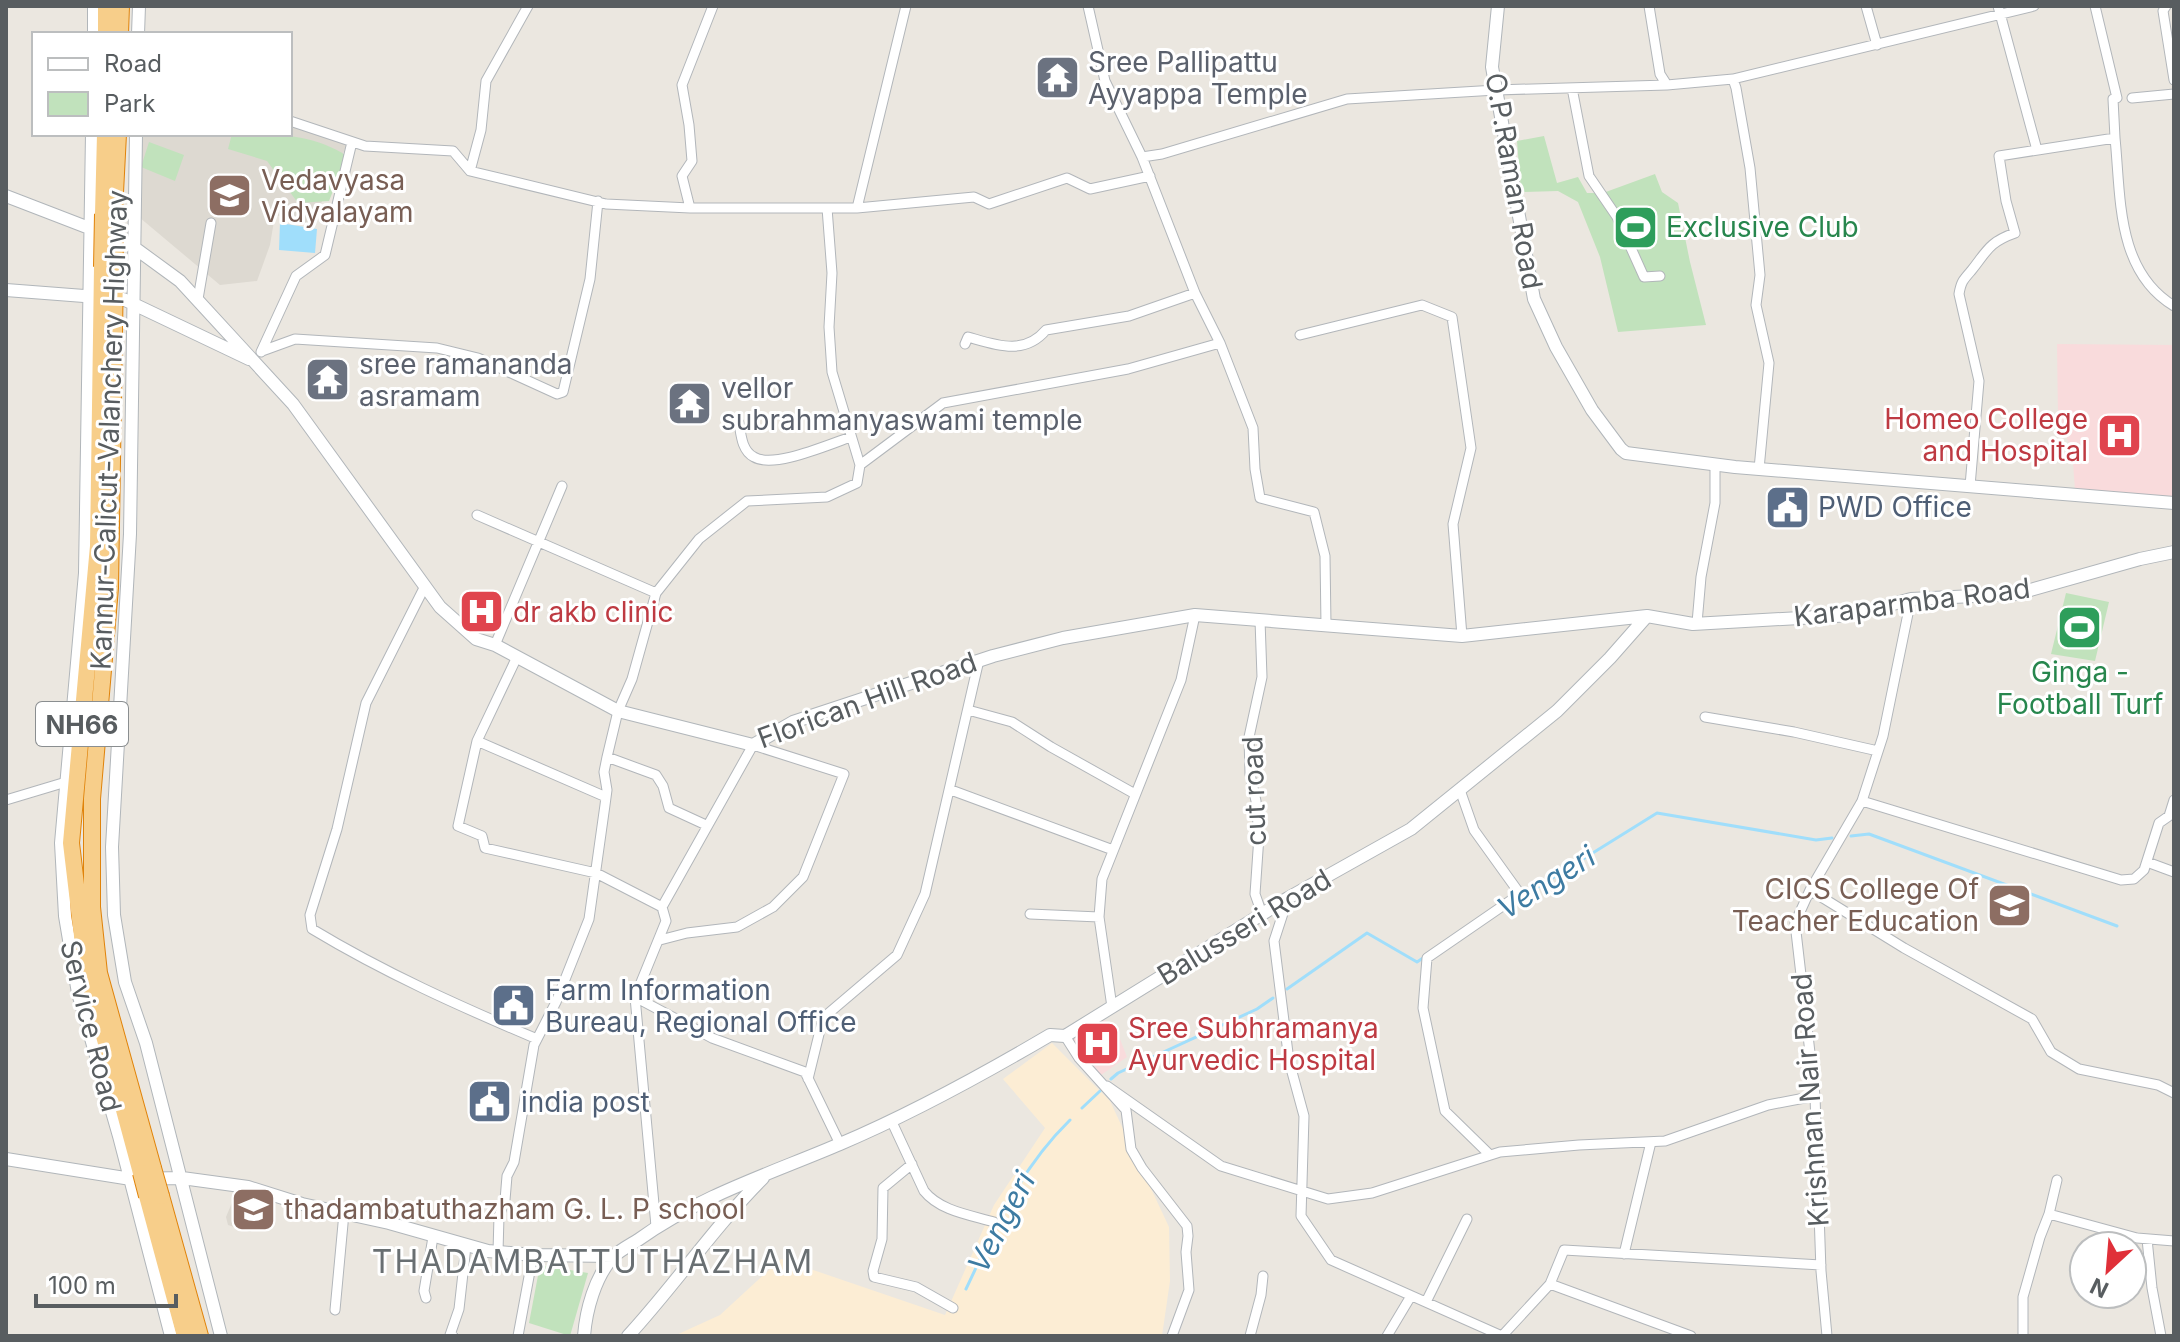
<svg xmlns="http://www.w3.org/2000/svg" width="2180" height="1342" font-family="Inter,sans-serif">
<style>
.commercial{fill:#fcedd4}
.education{fill:#ddd9d1}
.medical{fill:#f9dbdc}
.green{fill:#c1e2bc}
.water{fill:#a0defb}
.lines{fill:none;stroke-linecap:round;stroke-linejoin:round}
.stream{stroke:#a0defb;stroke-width:3}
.street-casing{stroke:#b2b6ba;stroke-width:11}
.secondary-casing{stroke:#b1b6ba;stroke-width:14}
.highway-casing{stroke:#e0830a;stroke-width:18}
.street{stroke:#fff;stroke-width:9}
.secondary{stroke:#fff;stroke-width:12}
.highway{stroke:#f7ce8a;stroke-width:16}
.highway-bridge-casing{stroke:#e0830a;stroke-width:18;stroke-linecap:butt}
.highway-bridge{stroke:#f7ce8a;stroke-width:16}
.labels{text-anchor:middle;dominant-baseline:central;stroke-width:6;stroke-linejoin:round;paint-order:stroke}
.shield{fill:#fff;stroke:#8a8e90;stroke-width:2}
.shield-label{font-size:26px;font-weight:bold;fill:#585d60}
.worship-label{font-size:28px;fill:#5b616d;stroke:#fff;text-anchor:start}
.education-label{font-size:28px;fill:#785e54;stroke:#fff;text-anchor:start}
.street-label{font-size:28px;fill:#585d60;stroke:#fff}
.leisure-label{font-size:28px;fill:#27864d;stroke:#fff;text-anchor:start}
.health-label{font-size:28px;fill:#be3a42;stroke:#fff;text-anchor:start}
.service-label{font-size:28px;fill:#4e5e75;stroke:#fff;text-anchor:start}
.water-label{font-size:30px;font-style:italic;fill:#3d7ba2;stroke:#fff}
.quarter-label{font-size:32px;letter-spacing:2px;fill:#696f72;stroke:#fff}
</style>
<rect width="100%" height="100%" fill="#ebe7e0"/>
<path class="commercial" d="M1052,1043L1110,1101L1169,1227L1170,1281L1162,1336H674L720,1315L781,1259L945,1315L994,1205L1045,1128L1003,1079Z"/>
<path class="education" d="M290,124L348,142L312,224L275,215L270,245L257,281L220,285L133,212L139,134H290Z
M238,1188L276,1198L272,1219L250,1232L228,1225L226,1217Z"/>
<path class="medical" d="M2057,344L2174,345V498L2075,490L2072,450L2058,419Z
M1093,1013L1109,1023L1118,1034L1127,1057L1101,1075L1078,1055L1068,1030Z"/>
<path class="green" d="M232,134C274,134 311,133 347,156L329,201L298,203L267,161L228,149Z
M1544,136L1557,183L1578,177L1587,193H1603L1655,174L1662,192L1678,203L1690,262L1706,325L1618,332L1600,257L1578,202L1558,191L1521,192L1517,141Z
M149,142L184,155L175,181L141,167Z
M2066,593L2109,602L2095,661L2051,654Z
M540,1265L588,1273L570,1336L529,1323Z"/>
<path class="water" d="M280,223L317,229L315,253L279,250Z"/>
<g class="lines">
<path class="stream" d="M1851,836L1869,834L2117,926
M1522,897L1657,813L1816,840L1832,838
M1287,989L1367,933L1417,962L1423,958
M1111,1079L1118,1073L1257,1009L1273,998
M1082,1108L1100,1091
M966,1289C996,1226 1019,1170 1070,1120"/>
<defs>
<path id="street" d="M1088,6L1105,81L1142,157
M1649,6L1660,74L1667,85L1733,79L1736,88L1750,168L1760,275L1756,305L1769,363L1759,469
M1866,6L1877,45
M1998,6L2037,150
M2166,6L2163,11L2174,80
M1733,79L2034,6
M1572,88L1589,176L1617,217L1644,277L1660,276
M2132,98L2174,94
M290,121L365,146L453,151L470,171L606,204L690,208H857L974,197L989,204L1067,178L1090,189L1150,176
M2115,138C2121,197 2116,271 2174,306
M470,171L481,130L486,81L528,6
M690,208L682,176L692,161L689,125L682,85L713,6
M827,208L832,273L829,327L832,372L860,465L943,403L1128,369L1220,343
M857,208L906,6
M1195,293L1142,157L1162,154L1347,99L1496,90L1667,85
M198,299L211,223
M1300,335L1422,305L1452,317L1471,448L1453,524L1462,636
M965,344L968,337C996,345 1024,356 1046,330L1129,316L1195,293L1220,343L1253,428L1255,469L1260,498L1314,512L1325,556L1326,625
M262,351L295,339L437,348L478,358L557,394L563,392L590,279L598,201
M261,352L296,276L325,255L352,142
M739,423C741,435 742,451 754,457C774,469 829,444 851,437
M1970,486L1979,381L1959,294C1961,282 1963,280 1971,271C1987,251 1989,242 2015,233L2006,201L1999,156L2115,138L2113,99L2117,98L2095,6
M477,515L656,593
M425,586L366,703L337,829L310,915L312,929C385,973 459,1006 537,1039
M1260,620L1262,677L1249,737L1250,774L1256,801L1259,836L1255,894L1262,914
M1697,623L1701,577L1715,503V464
M495,645L562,486
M516,659L477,741L606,797
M968,710L1012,722L1051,747L1135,794
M1705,717L1794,732L1878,751
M477,741L458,826L482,836L485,848L596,873L662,907L666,921L635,997L712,1038L805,1072L840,1144
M607,757L656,775L663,786L669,808L706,825
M951,790L1113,850
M1460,790L1474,830L1520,894L1427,958L1423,1008L1445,1111L1490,1155
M6,800L66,782
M1862,801L2121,880L2134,879L2144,870L2159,823L2169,816L2174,800
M2147,862L2174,872
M1810,890L1904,948L2032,1019L2051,1052L2079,1069L2158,1085L2174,1093
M1288,898L1274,941L1289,1061L1304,1116L1301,1216L1331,1260L1502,1336
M1030,914L1099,917
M660,940L687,933L737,927L773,907L803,877L844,774L753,745L662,907
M635,997L656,1226
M1112,1007L1099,917L1102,879L1181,680L1195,615
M1065,1036L1079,1058L1126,1110L1131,1149L1142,1168L1187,1226L1188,1236L1186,1252L1189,1290L1172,1336
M808,1079L823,1018L897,955L925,894L979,660
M1107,1086L1221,1166L1328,1199L1372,1193L1500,1152L1579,1145L1665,1141L1768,1105L1815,1096
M891,1120L924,1191C940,1211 970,1215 994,1222
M912,1164L883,1188L882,1239L873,1271L874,1277L916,1287L953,1308
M2049,1214L2057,1180
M2147,1239L2152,1288L2161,1336
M498,1252L499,1216L505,1200L507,1176L514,1162L534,1045L556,1002L589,919L605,805L607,790L604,772L607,757L618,711L632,679L656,593L699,539L747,501L827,497L857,483L860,465
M1624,1254L1651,1142
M1550,1284L1564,1250L1821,1265
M426,1298L424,1291L433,1237
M1426,1302L1467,1219
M335,1310L344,1213
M453,1336L450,1335L459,1309L466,1246
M518,1336L533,1255
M1250,1336L1261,1295L1263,1276
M1387,1336L1411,1296
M1502,1336L1550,1284L1691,1336
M1827,1336L1821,1271L1815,1096L1795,923L1810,890L1862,801L1883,736L1911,599
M2023,1336V1297L2040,1237L2049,1214L2137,1238L2174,1241"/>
<path id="secondary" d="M1498,6L1492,67L1534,299L1556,347L1592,410L1621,449L1626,453L1735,467L2174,503
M94,34V6
M138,34L139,6
M92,134L85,573L61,843L65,916L78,993L119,1136L171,1336
M136,134L130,534L112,847L114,915L125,982L146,1043L221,1336
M6,196L128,243L180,281L293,404L440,607L476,639L495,645L618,711L753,745L793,722L993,656L1063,638L1195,615L1462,636L1647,616L1693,624L1853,615L1911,599L2016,594L2140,559L2174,552
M6,290L123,299L249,359
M6,1159L131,1179L182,1178L248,1187L302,1204L389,1223L488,1251L533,1255L614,1256
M584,1336C586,1310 595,1277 613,1257C620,1250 630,1245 638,1240C699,1196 772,1173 840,1144C913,1113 982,1075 1050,1035L1065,1036L1288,898L1411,829L1557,711L1610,658L1647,616
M628,1336C675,1285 714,1227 763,1178"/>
<path id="highway" d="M106,34V6
M120,34L121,6
M114,212L118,134
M103,214L105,134
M102,267L98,546L71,843L86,969L141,1173
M115,269L110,588L92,799V907L99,973L153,1168
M147,1196L185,1336
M161,1196L200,1336"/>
</defs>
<use href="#street" class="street-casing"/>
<use href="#secondary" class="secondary-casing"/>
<use href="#highway" class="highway-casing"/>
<use href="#street" class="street"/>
<use href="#secondary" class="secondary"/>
<use href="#highway" class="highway"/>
<defs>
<path id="highway-bridge" d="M114,212L115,269
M102,267L103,214
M153,1168L161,1196
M141,1173L147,1196"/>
</defs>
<use href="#highway-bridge" class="highway-bridge-casing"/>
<use href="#highway-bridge" class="highway-bridge"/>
</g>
<defs>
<symbol id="temple-square" viewBox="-11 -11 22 22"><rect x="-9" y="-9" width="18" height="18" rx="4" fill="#6b7280" stroke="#fff"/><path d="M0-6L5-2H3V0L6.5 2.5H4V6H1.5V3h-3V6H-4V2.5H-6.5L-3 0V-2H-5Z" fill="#fff"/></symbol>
<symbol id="school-square" viewBox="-11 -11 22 22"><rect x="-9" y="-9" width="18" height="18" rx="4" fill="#8d6e63" stroke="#fff"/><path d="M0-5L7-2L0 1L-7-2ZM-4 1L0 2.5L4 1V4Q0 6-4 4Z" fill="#fff"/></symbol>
<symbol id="stadium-square" viewBox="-11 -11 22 22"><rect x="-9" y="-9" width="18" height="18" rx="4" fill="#2e9e5b" stroke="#fff"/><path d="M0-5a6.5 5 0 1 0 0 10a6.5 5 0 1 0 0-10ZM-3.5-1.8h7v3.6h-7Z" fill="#fff"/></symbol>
<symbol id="hospital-square" viewBox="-11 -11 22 22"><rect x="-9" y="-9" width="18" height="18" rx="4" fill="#e0444e" stroke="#fff"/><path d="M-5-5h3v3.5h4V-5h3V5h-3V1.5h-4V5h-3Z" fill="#fff"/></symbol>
<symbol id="civic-square" viewBox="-11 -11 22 22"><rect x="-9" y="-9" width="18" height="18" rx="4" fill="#5c6f8a" stroke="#fff"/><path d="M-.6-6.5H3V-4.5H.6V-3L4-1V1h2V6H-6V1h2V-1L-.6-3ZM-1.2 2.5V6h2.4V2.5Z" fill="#fff"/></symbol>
<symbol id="university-square" viewBox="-11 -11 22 22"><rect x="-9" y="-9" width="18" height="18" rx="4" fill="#8d6e63" stroke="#fff"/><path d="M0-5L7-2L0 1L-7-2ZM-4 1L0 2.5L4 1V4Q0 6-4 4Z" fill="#fff"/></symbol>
</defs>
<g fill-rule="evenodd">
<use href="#temple-square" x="1032" y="52" width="51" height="51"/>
<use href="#school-square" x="204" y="170" width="51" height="51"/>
<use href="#stadium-square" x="1610" y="202" width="51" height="51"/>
<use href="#temple-square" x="302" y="354" width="51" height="51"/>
<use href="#temple-square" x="664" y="378" width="51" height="51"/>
<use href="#hospital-square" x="2094" y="410" width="51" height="51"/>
<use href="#civic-square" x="1762" y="482" width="51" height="51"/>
<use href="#hospital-square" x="456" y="586" width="51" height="51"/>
<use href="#stadium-square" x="2054" y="602" width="51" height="51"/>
<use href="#university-square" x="1984" y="880" width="51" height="51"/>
<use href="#civic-square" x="488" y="980" width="51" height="51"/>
<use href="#hospital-square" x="1072" y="1018" width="51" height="51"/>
<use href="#civic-square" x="464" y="1076" width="51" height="51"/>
<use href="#school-square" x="228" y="1184" width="51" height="51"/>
</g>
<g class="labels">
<rect class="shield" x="36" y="702" width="92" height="44" rx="6"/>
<g class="shield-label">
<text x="82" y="724">NH66</text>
</g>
<g class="worship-label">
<text x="1088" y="62">Sree Pallipattu<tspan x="1088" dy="32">Ayyappa Temple</tspan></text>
<text x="359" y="364">sree ramananda<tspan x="359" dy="32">asramam</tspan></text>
<text x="721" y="388">vellor<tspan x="721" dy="32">subrahmanyaswami temple</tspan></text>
</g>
<g class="education-label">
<text x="261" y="180">Vedavyasa<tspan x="261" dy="32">Vidyalayam</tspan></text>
<text x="1979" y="889" text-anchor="end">CICS College Of<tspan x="1979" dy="32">Teacher Education</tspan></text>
<text x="284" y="1209">thadambatuthazham G. L. P school</text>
</g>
<g class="street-label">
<text transform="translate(1514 181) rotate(80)">O.P.Raman Road</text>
<text transform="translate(109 430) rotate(-88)">Kannur-Calicut-Valanchery Highway</text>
<text transform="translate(1912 602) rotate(-7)">Karaparmba Road</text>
<text transform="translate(867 700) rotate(-20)">Florican Hill Road</text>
<text transform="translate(1254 791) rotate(-92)">cut road</text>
<text transform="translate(1244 927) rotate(-31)">Balusseri Road</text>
<text transform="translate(91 1026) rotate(76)">Service Road</text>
<text transform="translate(1810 1100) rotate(-94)">Krishnan Nair Road</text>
</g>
<g class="leisure-label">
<text x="1666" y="227">Exclusive Club</text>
<text x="2080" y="672" text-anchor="middle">Ginga -<tspan x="2080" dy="32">Football Turf</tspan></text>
</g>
<g class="health-label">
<text x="2088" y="419" text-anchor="end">Homeo College<tspan x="2088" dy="32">and Hospital</tspan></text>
<text x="513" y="612">dr akb clinic</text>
<text x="1128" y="1028">Sree Subhramanya<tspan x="1128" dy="32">Ayurvedic Hospital</tspan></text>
</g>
<g class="service-label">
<text x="1818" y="507">PWD Office</text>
<text x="545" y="990">Farm Information<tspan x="545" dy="32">Bureau, Regional Office</tspan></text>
<text x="521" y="1102">india post</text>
</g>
<g class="water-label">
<text transform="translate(1546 882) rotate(-32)">Vengeri</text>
<text transform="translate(1001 1222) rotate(-62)">Vengeri</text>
</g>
<g class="quarter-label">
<text x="593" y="1261">THADAMBATTUTHAZHAM</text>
</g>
</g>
<rect width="2180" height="1342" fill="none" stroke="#585d60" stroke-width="16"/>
<rect x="32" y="32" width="260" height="104" fill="#ffffff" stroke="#bcbebf" stroke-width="2"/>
<rect x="48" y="58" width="40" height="12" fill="#ffffff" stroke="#bcbebf" stroke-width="2"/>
<text x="104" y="72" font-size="24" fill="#585d60">Road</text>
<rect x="48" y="92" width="40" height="24" fill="#c1e2bc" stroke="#bcbebf" stroke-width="2"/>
<text x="104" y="112" font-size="24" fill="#585d60">Park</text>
<g transform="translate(2108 1270) rotate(206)"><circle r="38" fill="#ffffff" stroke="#bcbebf" stroke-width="2"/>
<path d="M0-6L14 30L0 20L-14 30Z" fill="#e03039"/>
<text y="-12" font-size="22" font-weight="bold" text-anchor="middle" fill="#585d60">N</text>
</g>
<path d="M36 1294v12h140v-12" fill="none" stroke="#585d60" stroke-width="4"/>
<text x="48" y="1294" font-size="24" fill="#585d60" stroke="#ffffff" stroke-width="6" paint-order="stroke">100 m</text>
</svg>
